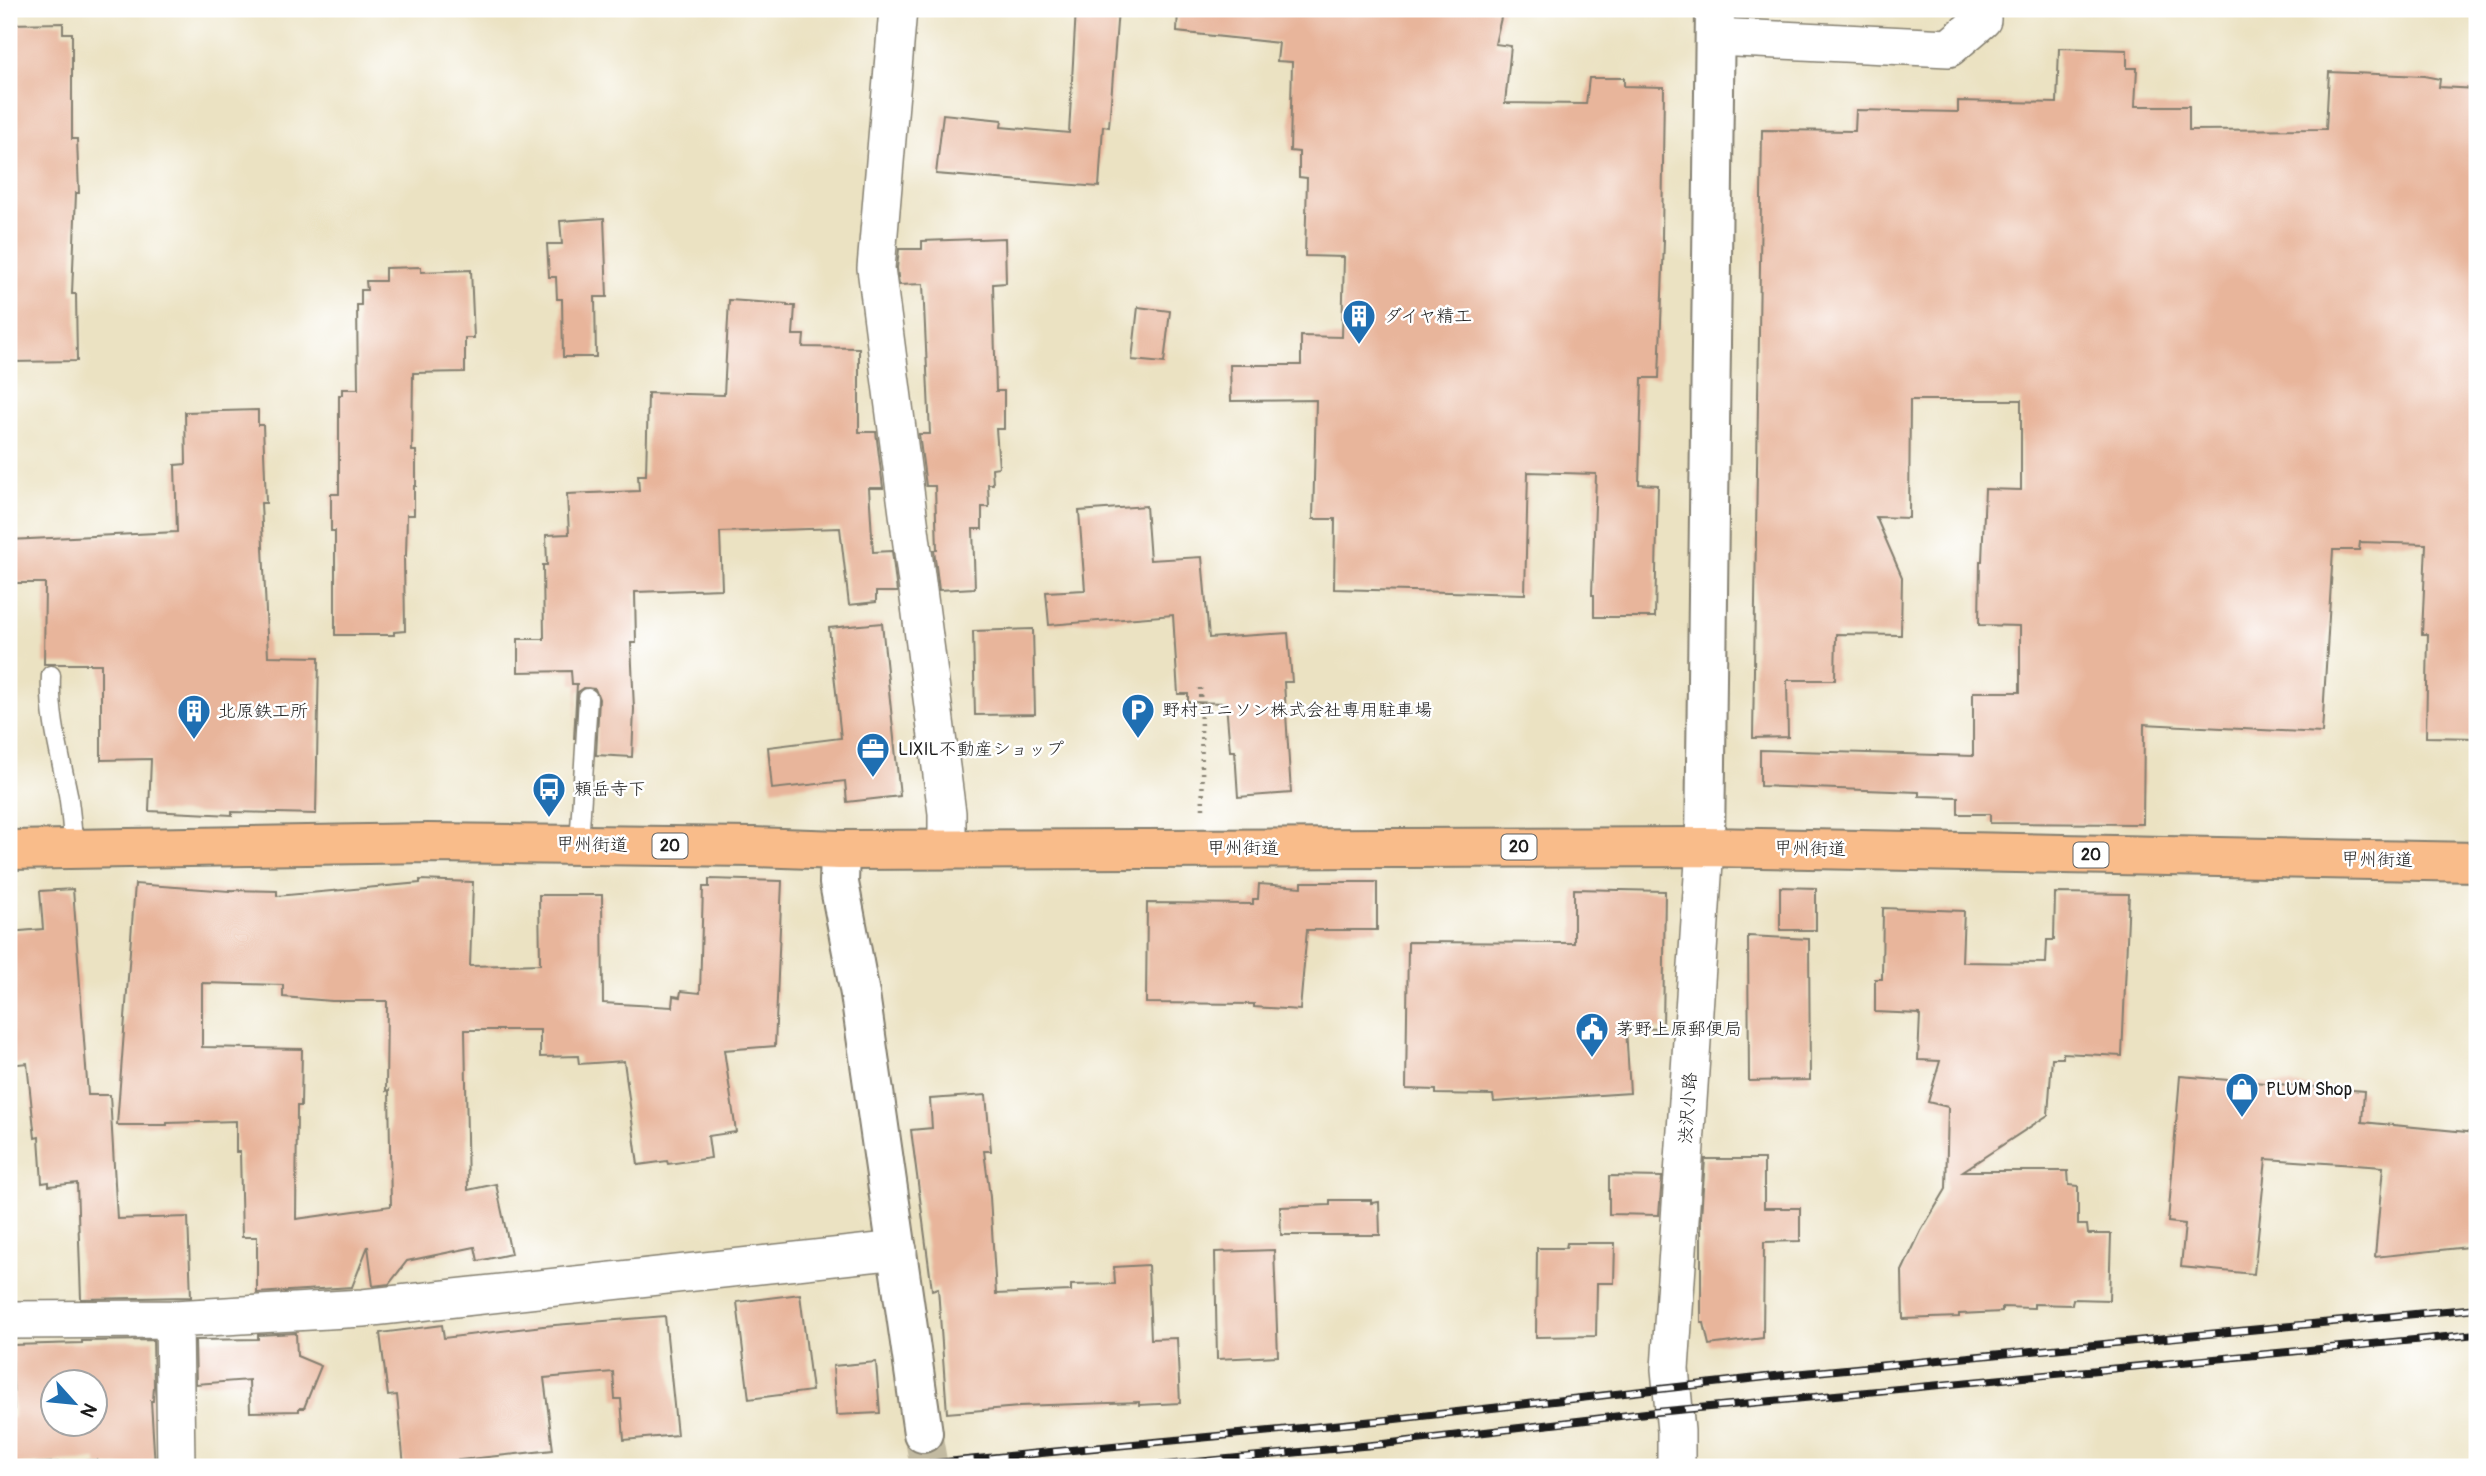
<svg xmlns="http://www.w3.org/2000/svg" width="2486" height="1476" font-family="Pangolin,'Klee One',sans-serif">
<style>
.building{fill:#e8b59b;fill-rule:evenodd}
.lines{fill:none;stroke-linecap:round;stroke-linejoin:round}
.tertiary-tunnel{stroke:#c2baa1;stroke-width:38;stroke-dasharray:38 19;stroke-linecap:butt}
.service-casing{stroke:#847f6f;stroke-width:21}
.minor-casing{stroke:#847f6f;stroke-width:40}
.tertiary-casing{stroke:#847f6f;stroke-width:42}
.trunk-casing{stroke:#847f6f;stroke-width:42}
.path{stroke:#847f6f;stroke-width:4.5;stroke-dasharray:2 5;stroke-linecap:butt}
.service{stroke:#fff;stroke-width:18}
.minor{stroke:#fff;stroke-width:37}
.tertiary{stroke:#fff;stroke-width:38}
.trunk{stroke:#f9bc8a;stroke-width:38}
.rail-casing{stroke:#1c1c1c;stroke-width:8}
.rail{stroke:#fff;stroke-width:5;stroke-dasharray:16;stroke-linecap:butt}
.labels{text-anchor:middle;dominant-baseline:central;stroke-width:5;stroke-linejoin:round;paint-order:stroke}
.shield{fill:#fff;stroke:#606060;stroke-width:2}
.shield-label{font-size:16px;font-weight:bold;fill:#1c1c1c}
.poi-label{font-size:18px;fill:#1c1c1c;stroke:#fff;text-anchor:start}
.street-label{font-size:18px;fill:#1c1c1c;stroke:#fff}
</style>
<rect width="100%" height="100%" fill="#fff"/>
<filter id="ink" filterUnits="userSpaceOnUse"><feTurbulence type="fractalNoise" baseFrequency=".0143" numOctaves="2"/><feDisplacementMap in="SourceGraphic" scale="14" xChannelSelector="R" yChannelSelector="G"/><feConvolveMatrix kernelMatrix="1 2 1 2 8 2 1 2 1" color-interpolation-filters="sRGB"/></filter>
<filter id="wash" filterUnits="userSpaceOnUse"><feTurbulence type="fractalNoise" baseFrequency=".00686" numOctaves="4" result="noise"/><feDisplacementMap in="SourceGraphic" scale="28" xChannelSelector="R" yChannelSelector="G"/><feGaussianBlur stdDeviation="1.57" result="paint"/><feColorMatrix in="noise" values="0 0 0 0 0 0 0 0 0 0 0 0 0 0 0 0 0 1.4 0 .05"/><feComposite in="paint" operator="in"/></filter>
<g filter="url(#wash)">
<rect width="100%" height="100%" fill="#ebe2c2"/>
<g id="blocks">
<path class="building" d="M1076,9H1118L1109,127L1103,126L1099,187L936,174L943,114L1002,120L1001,127L1069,133Z
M1178,9H1503L1495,44L1511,46L1505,103L1586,104L1589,78H1624V86L1664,87L1662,240H1664L1659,378H1642L1639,484L1658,485L1655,617H1594V595H1592L1596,474L1528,472L1525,594L1334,589L1335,519H1313L1316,400L1231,401L1230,365H1301V336L1342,337L1344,257L1305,256L1307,178L1299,177V152L1290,151L1292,62L1277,61L1279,43L1177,32Z
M63,23V33H72V139H77L79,193H76L72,294H76L77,361L9,362V24Z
M2059,48L2127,50V68H2137L2135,106H2189V130L2326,129L2329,72L2424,76L2440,79L2439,87L2477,89V738L2426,737L2428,634H2422L2426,544L2360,542L2359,550H2333L2322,733L2144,724L2143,824L1990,823V814H1958V797L1919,796V792L1760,786V750L1973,756V692H2020V626L1979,625L1980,561H1982L1985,489L2021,490V400H1910L1909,518L1876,517L1902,577L1901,635L1836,634L1835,680H1787L1788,737L1753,738L1762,130L1855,131L1856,110L1958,112V101L2057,103Z
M604,218L607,297H595L596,357H563L562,299H557L556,277H549L547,244H562L560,221Z
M1005,238L1006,283L993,284L996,391H1004V429H996L999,467L992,468L993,484H988L989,507H982V529H973L975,588L939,590L934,550H937L935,486H926L919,434H930L923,284L899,285L897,268L899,249H922V241Z
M421,267V272L471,270L474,338H465V372L413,373L412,451H416V486H414V515H407L406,556H404L405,631L394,632V635H335V531H331V494H339V395H342V389H358L357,305H361V290H367L366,281H385V268Z
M729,300L787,304V306H795L793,335H804L803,347L859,348V432H876L883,488H869L873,552L892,551L897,592H876V602L849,605L840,528L720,532L722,589L635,592L636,643H631L634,709L632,757L596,755L599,699L595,689L584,688L578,692L574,739L577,684H572L571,671L518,672V639H544L543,565H547L546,535L569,534L567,494L639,491L638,475H646L648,393L724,395Z
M1138,307L1170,311L1164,363L1132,360Z
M258,410V425H263L266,503H261L268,656L319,657L316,814L232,812V815L149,811L151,759L101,760V664H44L45,583H9V540L177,532L175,465L186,464L185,412Z
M1146,506L1150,560L1202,557L1209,638L1288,633L1292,682H1284L1291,793L1238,797L1235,751H1230L1226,703L1188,702V694H1178L1173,615L1049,625L1046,592L1085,590L1079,511Z
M882,623L900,796L847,802L845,781L772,789L768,747L841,738L829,628Z
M1033,629L1035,714L975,715L973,631Z
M709,879L782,881L775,1046L724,1050L736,1132L708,1136L711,1158L668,1164L667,1161L638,1165L624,1061L579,1064L578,1056L540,1057V1030H465L468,1190L496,1184L511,1254L478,1261L475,1247L407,1261L389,1284L373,1286L368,1246L352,1287L257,1293V1237H242L240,1152H236V1121L167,1123V1125H117L135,884L229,891V890L277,891V896L420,883V880L473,882L470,966L540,964L539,895H602L603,1003L672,1007L673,996L680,997L681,991L700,993L703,887H709ZM202,983L283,985V997L332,1001H387L386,1091L389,1090L391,1206L296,1219L297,1106H301L302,1049L202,1047Z
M1302,882H1377V930H1307L1300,1010L1254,1007V1004L1146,1003L1147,903L1253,904V899H1258L1259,884L1302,887Z
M1780,887L1816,888V930H1780Z
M73,889L88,1095H110L117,1219L188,1217L191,1297L81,1299L77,1183L49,1186V1182L42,1183L39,1137L35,1138L27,1063L9,1065V932L43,929L40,891Z
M1574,889L1665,891L1663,1029L1626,1028L1630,1093L1494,1102L1493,1095L1436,1094V1090L1406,1089L1408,942L1574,943Z
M2055,893L2129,894L2122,1056L2063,1053V1058H2052L2048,1115L1963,1171H2068L2069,1185L2078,1186V1225H2087L2088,1234H2111L2109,1300L2073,1299L2072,1305L2034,1304V1308L2002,1307V1312L1959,1314V1317L1903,1319L1902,1271L1921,1231L1946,1189L1948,1107L1928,1102L1940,1061L1918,1060L1920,1014L1875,1012V979H1882L1883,908L1964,911L1962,962L2046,963L2047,940H2054Z
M1748,936L1809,939L1810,1080L1749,1081Z
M2180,1076L2364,1091L2362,1122L2477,1133V1246L2375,1257L2383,1167L2266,1159L2254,1274L2181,1267L2185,1224L2168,1222Z
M986,1095L991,1151H984L990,1197L996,1294L1071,1291V1285L1115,1284L1114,1267L1148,1265L1151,1339L1177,1338L1180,1403L1139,1405V1402L1019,1406V1407L947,1413L938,1288L932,1290L911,1130L932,1128L930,1099Z
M1705,1159H1764V1208H1800V1241L1764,1242L1763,1338L1709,1345L1704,1323H1701V1217Z
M1609,1176L1662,1177L1659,1215L1609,1214Z
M1330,1200H1371V1203L1379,1202L1380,1235H1281L1280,1207L1330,1205Z
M1567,1243H1615L1614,1283H1597L1596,1336L1536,1337L1537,1248H1566Z
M1274,1250L1278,1356L1217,1359L1215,1252Z
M800,1294L812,1391L749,1399L737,1302Z
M665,1316L677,1435L624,1440L621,1399H615L613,1372L544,1378L553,1450L404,1466L397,1395L388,1396L380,1333L442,1325L444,1338L543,1326Z
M296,1333L297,1356L321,1366L304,1408H299V1411L250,1412L249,1380L196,1384L195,1340L258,1339V1335Z
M153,1340L154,1386L153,1401H151L155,1467L97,1466V1460L9,1465V1417H14L12,1345L82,1343V1341ZM52,1382H94V1424H52Z
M876,1362L880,1413L836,1415L833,1366Z"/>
</g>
</g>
<g filter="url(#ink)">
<use href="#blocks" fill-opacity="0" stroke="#847f6f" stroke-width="2"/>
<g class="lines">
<path class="tertiary-tunnel" d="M923,1433L929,1467"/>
<defs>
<path id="service" d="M51,675C49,716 60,754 68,794C71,812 72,831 74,849
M579,845L588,698"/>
<path id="minor" d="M898,9L876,268L947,813V850
M1715,37L1949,48L1982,20V9
M174,1319L176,1467
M9,1320L174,1319L363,1308L898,1250
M1676,1467V1431L1670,1369L1705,847"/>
<path id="tertiary" d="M1705,847L1715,9
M840,850L839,883L860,994L923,1433"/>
<path id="trunk" d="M9,850L428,843L753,847L840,850L1705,847L2477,862"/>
</defs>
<use href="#service" class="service-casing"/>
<use href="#minor" class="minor-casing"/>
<use href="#tertiary" class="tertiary-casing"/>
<use href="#trunk" class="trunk-casing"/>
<path class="path" d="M1200,688L1203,809"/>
<use href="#service" class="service"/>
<use href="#minor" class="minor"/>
<use href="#tertiary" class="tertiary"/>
<use href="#trunk" class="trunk"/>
<defs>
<path id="rail" d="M894,1467L1386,1420L1784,1375L2477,1308
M1144,1467L1383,1444L1646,1413L2477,1334"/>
</defs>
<use href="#rail" class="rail-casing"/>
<use href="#rail" class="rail"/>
</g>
</g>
<defs>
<symbol id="building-pin" viewBox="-11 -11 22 30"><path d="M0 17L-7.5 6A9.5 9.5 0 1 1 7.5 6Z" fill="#1f6fb2" stroke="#fff"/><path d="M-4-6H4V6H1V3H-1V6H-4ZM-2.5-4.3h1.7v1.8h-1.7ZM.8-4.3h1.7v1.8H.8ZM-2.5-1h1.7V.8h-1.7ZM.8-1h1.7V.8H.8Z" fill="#fff"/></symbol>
<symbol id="parking-pin" viewBox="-11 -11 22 30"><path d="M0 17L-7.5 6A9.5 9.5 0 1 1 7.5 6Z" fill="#1f6fb2" stroke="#fff"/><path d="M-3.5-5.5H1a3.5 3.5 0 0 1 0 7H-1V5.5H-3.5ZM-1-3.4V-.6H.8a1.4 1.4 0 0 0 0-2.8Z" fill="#fff"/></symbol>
<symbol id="office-pin" viewBox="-11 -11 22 30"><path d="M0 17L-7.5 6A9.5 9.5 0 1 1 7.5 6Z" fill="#1f6fb2" stroke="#fff"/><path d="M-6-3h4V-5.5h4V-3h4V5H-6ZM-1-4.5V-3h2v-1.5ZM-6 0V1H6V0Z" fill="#fff"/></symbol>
<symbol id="bus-pin" viewBox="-11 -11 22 30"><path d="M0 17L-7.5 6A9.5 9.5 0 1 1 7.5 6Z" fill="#1f6fb2" stroke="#fff"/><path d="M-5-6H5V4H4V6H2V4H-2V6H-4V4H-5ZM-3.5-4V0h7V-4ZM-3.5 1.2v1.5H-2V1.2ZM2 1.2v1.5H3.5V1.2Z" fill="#fff"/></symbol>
<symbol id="civic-pin" viewBox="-11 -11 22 30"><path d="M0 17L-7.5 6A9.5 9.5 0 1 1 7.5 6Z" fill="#1f6fb2" stroke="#fff"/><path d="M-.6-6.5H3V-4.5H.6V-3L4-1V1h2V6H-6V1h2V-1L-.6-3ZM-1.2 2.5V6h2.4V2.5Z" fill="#fff"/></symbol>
<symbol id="shop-pin" viewBox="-11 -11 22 30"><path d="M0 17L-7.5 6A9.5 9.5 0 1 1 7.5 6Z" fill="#1f6fb2" stroke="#fff"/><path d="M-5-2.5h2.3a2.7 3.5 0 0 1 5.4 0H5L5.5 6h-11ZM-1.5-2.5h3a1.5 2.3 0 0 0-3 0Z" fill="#fff"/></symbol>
</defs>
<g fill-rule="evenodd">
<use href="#building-pin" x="1340" y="297" width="38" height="52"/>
<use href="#parking-pin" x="1119" y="691" width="38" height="52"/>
<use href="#building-pin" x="175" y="692" width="38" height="52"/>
<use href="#office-pin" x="854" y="730" width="38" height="52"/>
<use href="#bus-pin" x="530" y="770" width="38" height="52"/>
<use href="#civic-pin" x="1573" y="1010" width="38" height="52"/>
<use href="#shop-pin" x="2223" y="1070" width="38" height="52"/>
</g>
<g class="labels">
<g class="shield">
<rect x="652.5" y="833.5" width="35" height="25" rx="5"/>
<rect x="1501.5" y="834.5" width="35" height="25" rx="5"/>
<rect x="2073.5" y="842.5" width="35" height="25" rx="5"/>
</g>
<g class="shield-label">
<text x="670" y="846">20</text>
<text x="1519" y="847">20</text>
<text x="2091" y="855">20</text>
</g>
<g class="poi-label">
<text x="1384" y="316">ダイヤ精工</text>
<text x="1162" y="710">野村ユニソン株式会社専用駐車場</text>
<text x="218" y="711">北原鉄工所</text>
<text x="898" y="749">LIXIL不動産ショップ</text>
<text x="574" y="789">頼岳寺下</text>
<text x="1616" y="1029">茅野上原郵便局</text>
<text x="2266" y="1089">PLUM Shop</text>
</g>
<g class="street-label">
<text transform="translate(592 845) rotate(1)">甲州街道</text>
<text x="1243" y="848">甲州街道</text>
<text transform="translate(1810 849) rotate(1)">甲州街道</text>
<text transform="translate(2377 860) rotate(1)">甲州街道</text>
<text transform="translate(1688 1108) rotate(-86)">渋沢小路</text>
</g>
</g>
<rect width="2486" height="1476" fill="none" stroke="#fff" stroke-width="35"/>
<g transform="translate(74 1403) rotate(117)"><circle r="33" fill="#ffffff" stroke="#a4a4a4" stroke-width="2"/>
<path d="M0-5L12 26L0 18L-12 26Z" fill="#1f6fb2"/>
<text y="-10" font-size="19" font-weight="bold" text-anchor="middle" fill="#1c1c1c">N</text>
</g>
</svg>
